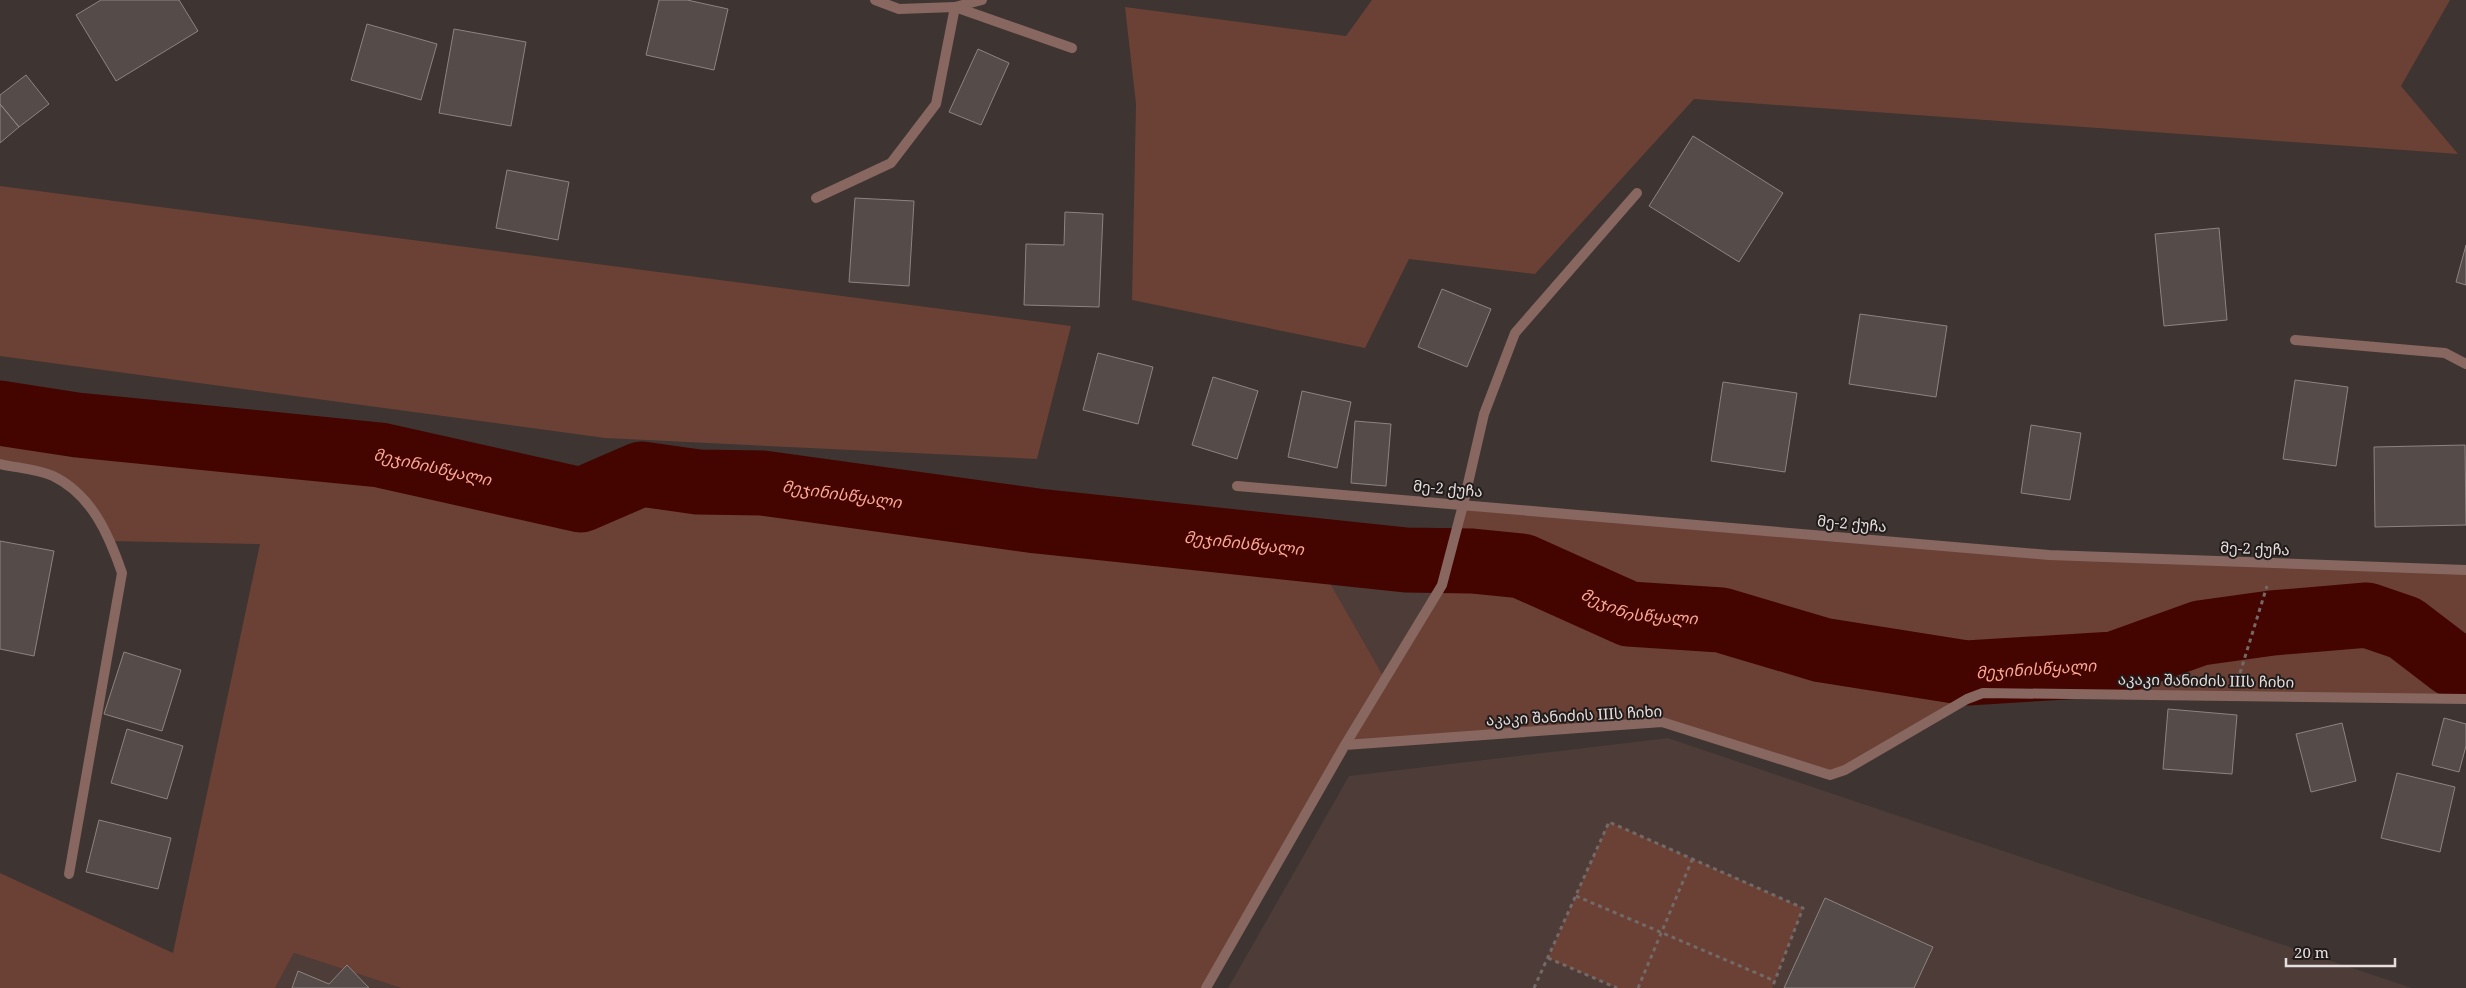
<svg xmlns="http://www.w3.org/2000/svg" width="2466" height="988" font-family="'Noto Serif','Noto Sans Georgian',serif">
<style>
.built{fill:#4d3c38}
.green{fill:#6b4035}
.lines{fill:none;stroke-linecap:round;stroke-linejoin:round}
.river{stroke:#440400;stroke-width:65}
.building{fill:#554b48;stroke:#8e8380}
.path{stroke:#736a67;stroke-width:3;stroke-dasharray:4 4;stroke-linecap:butt}
.service{stroke:#87675f;stroke-width:10}
.minor{stroke:#87675f;stroke-width:10}
.labels{text-anchor:middle;dominant-baseline:central;stroke-width:4;stroke-linejoin:round;paint-order:stroke}
.street-label{font-size:15px;fill:#e5dedc;stroke:#211c1b}
.water-label{font-size:16px;font-style:italic;fill:#faa894;stroke:#211c1b}
</style>
<rect width="100%" height="100%" fill="#3e3431"/>
<path class="built" d="M1311,550L1406,560L1442,585L1385,679Z
M1668,738L1845,798L2412,988H1228L1349,776Z
M294,953L401,988H275Z"/>
<path class="green" d="M1372,0H2450L2401,86L2458,154L1694,99L1535,274L1409,259L1365,348L1132,300L1136,104L1125,7L1346,36Z
M0,186L1071,326L1037,459L605,438L0,356Z
M0,413L77,425L380,455L581,500L641,474L698,482L762,483L1037,521L1311,550L1385,679L1442,585L1463,505L2049,555L2466,570V699L1988,692L1838,773L1662,722L1345,745L1206,988H401L294,953L275,988H0V873L173,953L260,544L111,541L67,485L0,464Z
M1609,822L1803,908L1772,988H1617L1548,958Z"/>
<g class="lines">
<path class="river" id="s1" d="M0,413L77,425L380,455L581,500L641,474L698,482L762,483L1037,521L1406,560L1472,561L1522,566L1629,614L1721,620L1822,650L1967,673L2114,664L2200,633L2272,623L2367,615L2405,628L2452,664L2466,666"/>
</g>
<path class="building" d="M101,0H179L198,31L116,81L76,15Z
M659,0H687L728,9L714,70L646,55Z
M367,24L437,44L421,100L351,80Z
M454,29L526,42L511,126L439,113Z
M978,49L1009,63L981,125L949,112Z
M26,75L49,104L19,127L0,104V95Z
M0,104L19,127L0,143Z
M1693,136L1783,193L1739,262L1649,206Z
M507,170L569,182L558,240L496,228Z
M855,198L914,201L909,286L849,282Z
M1065,212L1103,214L1099,307L1024,305L1026,244L1064,245Z
M2219,228L2227,320L2164,326L2155,234Z
M2466,245V285L2456,282Z
M1442,289L1491,309L1467,367L1418,347Z
M1860,314L1947,326L1936,397L1849,384Z
M1098,353L1153,367L1138,424L1083,410Z
M1213,377L1258,391L1237,459L1192,445Z
M2295,380L2348,387L2336,466L2283,459Z
M1723,382L1797,393L1785,472L1711,461Z
M1302,391L1351,402L1337,468L1288,457Z
M1355,421L1391,424L1386,486L1351,483Z
M2031,425L2081,433L2070,500L2021,493Z
M2465,445L2466,525L2375,527L2374,447Z
M0,541L54,551L34,656L0,649Z
M124,652L181,670L162,731L104,714Z
M2168,709L2237,715L2232,774L2163,769Z
M2444,718L2466,724V746L2459,772L2432,765Z
M2342,723L2356,781L2311,792L2296,734Z
M127,729L183,746L167,799L111,783Z
M2397,773L2455,787L2440,852L2381,838Z
M99,820L171,838L158,889L86,872Z
M1825,898L1933,947L1914,988H1784Z
M347,965L369,988H292L298,971L329,984Z"/>
<g class="lines">
<path class="path" d="M2240,673L2267,586
M1576,896L1775,981
M1548,958L1617,988
M1534,988L1609,822L1803,908L1772,988
M1638,988L1692,860"/>
<path class="service" d="M816,198L891,163L936,104L955,7L982,0
M2295,340L2445,353L2466,364
M0,464C17,468 37,469 53,476C92,495 109,535 122,573L69,874
M1463,505L1484,414L1515,333L1637,193"/>
<path class="minor" d="M875,0L899,9L955,7L1072,48
M1237,486L2049,555L2466,570
M1345,745L1662,722L1830,775L1845,770L1967,699L1983,693L2466,699
M1206,988L1345,745L1442,585L1463,505"/>
</g>
<g class="labels">
<g class="street-label">
<text transform="translate(1448 488) rotate(5)">მე-2 ქუჩა</text>
<text transform="translate(1852 523) rotate(5)">მე-2 ქუჩა</text>
<text transform="translate(2255 548) rotate(2)">მე-2 ქუჩა</text>
<text transform="translate(2206 680) rotate(1)">აკაკი შანიძის IIIს ჩიხი</text>
<text transform="translate(1574 715) rotate(-3)">აკაკი შანიძის IIIს ჩიხი</text>
</g>
<g class="water-label">
<text stroke="none"><textPath href="#s1" startOffset="436">მეჯინისწყალი</textPath></text>
<text stroke="none"><textPath href="#s1" startOffset="856">მეჯინისწყალი</textPath></text>
<text stroke="none"><textPath href="#s1" startOffset="1261">მეჯინისწყალი</textPath></text>
<text stroke="none"><textPath href="#s1" startOffset="1666">მეჯინისწყალი</textPath></text>
<text stroke="none"><textPath href="#s1" startOffset="2071">მეჯინისწყალი</textPath></text>
</g>
</g>
<path d="M2286 958v8h109v-8" fill="none" stroke="#e5dedc" stroke-width="2.5"/>
<text x="2294" y="958" font-size="15" fill="#e5dedc" stroke="#211c1b" stroke-width="4" paint-order="stroke">20 m</text>
</svg>
